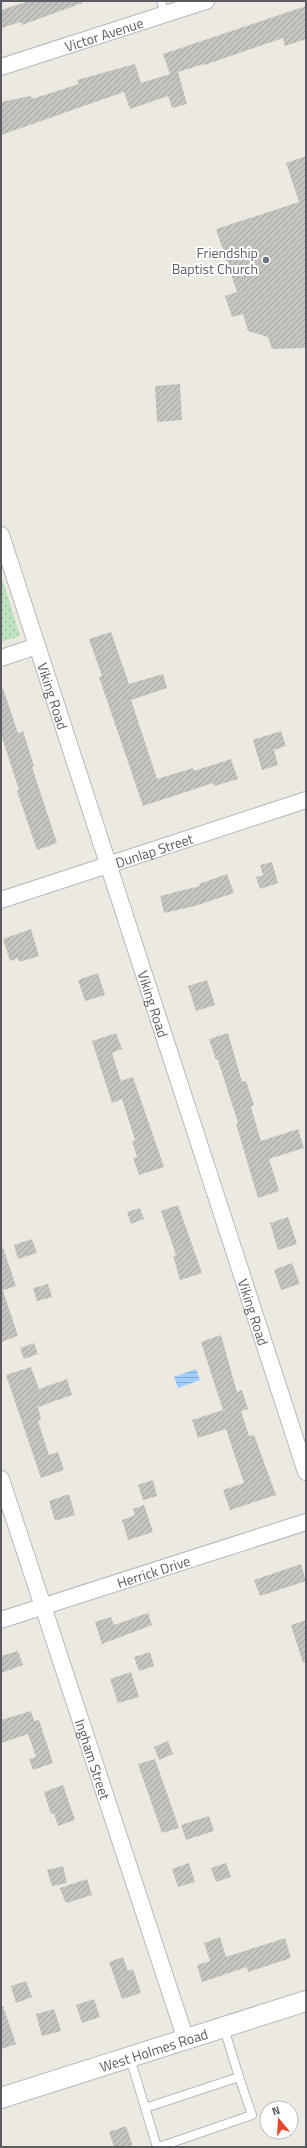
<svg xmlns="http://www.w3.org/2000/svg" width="307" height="2148" font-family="'Titillium Web',sans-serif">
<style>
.park{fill:url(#park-dots)}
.water{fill:url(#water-rules)}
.building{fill:url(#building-hatch)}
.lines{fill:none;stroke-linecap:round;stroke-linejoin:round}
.service-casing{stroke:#b6b8bd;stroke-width:10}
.minor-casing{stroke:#b6b8bd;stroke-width:18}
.tertiary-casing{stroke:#b6b8bd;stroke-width:22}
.service{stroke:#fff;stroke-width:8}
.minor{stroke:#fff;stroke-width:16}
.tertiary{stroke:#fff;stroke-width:20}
.worship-dot{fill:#6b7280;stroke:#fff;stroke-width:1.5}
.labels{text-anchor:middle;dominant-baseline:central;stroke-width:4;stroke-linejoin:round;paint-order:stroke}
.street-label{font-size:14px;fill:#595c61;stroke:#fff}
.worship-label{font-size:14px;fill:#5b616d;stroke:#fff;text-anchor:end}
</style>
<defs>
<pattern id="park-dots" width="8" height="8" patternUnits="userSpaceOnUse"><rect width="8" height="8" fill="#bde3c0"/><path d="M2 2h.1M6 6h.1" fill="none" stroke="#9dbb9f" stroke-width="1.8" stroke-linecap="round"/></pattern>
<pattern id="water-rules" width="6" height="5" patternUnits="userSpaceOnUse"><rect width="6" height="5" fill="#a0cdfc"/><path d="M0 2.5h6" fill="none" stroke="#85aacf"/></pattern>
<pattern id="building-hatch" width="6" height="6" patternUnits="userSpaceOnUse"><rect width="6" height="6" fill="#c6c4be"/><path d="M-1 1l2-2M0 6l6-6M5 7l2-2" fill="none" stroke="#a4a29e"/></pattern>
</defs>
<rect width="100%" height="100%" fill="#eceae0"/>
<path class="park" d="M1,575L20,636L1,642Z"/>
<path class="water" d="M196,1369L200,1380L178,1388L174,1377Z"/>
<path class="building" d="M29,1H82V3L22,25L21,22L1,28V10Z
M306,6V39L285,46L283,38L204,65V64L178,72L187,104L172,108L168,96L130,109L124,92L1,135V102L31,96L32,99L79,84L77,80L135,64L141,83L170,74L163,54Z
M306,156V348L272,349L268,337L248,331L243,314L232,317L225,296L237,292L216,229L299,202L286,163Z
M180,384L182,420L157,422L155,386Z
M111,632L129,684L163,674L167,688L131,700L157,779L193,768L194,771L231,759L238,779L214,786L213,783L143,806L99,677L102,676L89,639Z
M3,688L18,733L23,731L34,766L32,767L57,843L37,850L17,791L19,790L1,734V689Z
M281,731L286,746L274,750L278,765L262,770L253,740Z
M272,862L278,883L260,889L256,877L263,875L260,865Z
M227,874L234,893L195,906L164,913L160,896L200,886L199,884Z
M31,929L39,956L19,962L18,958L10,961L3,939Z
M98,973L105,995L85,1001L78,980Z
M207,980L215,1005L196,1011L188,986Z
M116,1033L122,1049L112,1053L121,1081L133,1077L164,1167L139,1175L133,1158L137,1157L132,1141L135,1140L122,1099L112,1103L92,1041Z
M228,1033L242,1082L246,1081L254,1105L251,1107L261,1141L298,1129L304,1148L269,1159L279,1191L258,1198L236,1124L238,1123L218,1060H216L209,1039Z
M178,1205L202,1273L180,1280L173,1256L176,1255L161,1211Z
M140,1208L144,1219L131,1224L127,1212Z
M288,1217L297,1244L278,1250L270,1223Z
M32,1239L37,1253L18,1259L14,1245Z
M1,1247H3L16,1286L1,1291Z
M292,1263L300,1284L281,1290L274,1270Z
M48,1284L52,1297L37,1301L33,1288Z
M1,1291H3L18,1336L1,1342Z
M221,1335L237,1392L242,1390L248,1409L241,1411L249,1436L254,1435L276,1495L230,1510L223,1490L244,1483L226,1429L198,1438L192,1420L223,1410L201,1342Z
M34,1343L38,1354L24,1359L20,1348Z
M31,1367L39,1389L67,1379L72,1395L38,1407L41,1420L38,1421L49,1455L58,1452L64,1470L41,1478L6,1375Z
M153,1480L157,1496L143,1500L138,1485Z
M69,1494L75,1515L55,1521L49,1501Z
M144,1505L153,1532L128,1540L122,1520L135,1515L133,1509Z
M301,1564L306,1581L260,1596L254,1580Z
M148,1613L152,1625L102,1644L95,1622L111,1617L114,1625Z
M306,1620V1662L303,1663L291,1625Z
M18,1651L23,1665L1,1673V1656Z
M150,1652L154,1666L139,1671L134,1657Z
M131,1672L139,1697L118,1703L110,1679Z
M31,1711L34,1721L39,1720L53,1763L33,1770L29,1759L36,1757L28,1734L1,1743V1720Z
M168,1741L173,1754L159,1760L154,1747Z
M155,1759L179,1828L162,1833L138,1764Z
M63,1785L75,1820L58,1826L54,1813L51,1814L44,1792Z
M209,1816L214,1831L186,1840L181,1825Z
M189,1863L195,1882L178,1887L172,1869Z
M226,1863L231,1877L216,1882L211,1868Z
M63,1866L67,1883L52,1886L47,1870Z
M87,1879L92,1895L67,1903L66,1901L65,1902L60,1888Z
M220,1937L226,1957L285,1938L291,1958L248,1972L247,1967L202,1982L197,1965L210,1961L204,1943Z
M123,1957L128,1971L133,1969L141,1993L122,1999L109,1962Z
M26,1981L32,1997L16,2003L11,1986Z
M94,1999L100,2017L82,2023L76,2005Z
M1,2006H3L16,2044L1,2049Z
M54,2009L61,2031L42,2036L36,2014Z
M126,2126L133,2147H114L109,2132Z"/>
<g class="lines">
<defs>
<path id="service" d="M161,1L165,14
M130,2058L157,2147
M145,2108L239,2077L224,2028
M159,2147L252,2115L239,2077"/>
<g id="minor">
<path id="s1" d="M1,67L206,1"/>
<path id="s2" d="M1,535L306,1472"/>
<path d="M1,658L37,646"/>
<path id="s3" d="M1,900L306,800"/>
<path id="s4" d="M1,1479L186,2040"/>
<path id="s5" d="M1,1620L306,1522"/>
</g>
<g id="tertiary">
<path id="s6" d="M1,2098L306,2001"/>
</g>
</defs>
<use href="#service" class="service-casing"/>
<use href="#minor" class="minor-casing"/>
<use href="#tertiary" class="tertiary-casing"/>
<use href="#service" class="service"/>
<use href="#minor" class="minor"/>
<use href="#tertiary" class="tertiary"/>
</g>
<circle class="worship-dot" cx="266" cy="260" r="4"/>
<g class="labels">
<g class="street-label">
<text stroke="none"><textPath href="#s1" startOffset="108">Victor Avenue</textPath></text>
<text stroke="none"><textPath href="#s2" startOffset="169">Viking Road</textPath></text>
<text stroke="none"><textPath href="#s3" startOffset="161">Dunlap Street</textPath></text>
<text stroke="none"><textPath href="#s2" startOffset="493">Viking Road</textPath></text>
<text stroke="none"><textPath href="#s2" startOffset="817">Viking Road</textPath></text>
<text stroke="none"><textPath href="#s5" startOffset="160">Herrick Drive</textPath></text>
<text stroke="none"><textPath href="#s4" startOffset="295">Ingham Street</textPath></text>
<text stroke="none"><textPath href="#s6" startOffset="160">West Holmes Road</textPath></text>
</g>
<g class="worship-label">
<text x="258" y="252">Friendship<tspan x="258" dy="16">Baptist Church</tspan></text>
</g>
</g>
<rect width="307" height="2148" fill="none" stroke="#595c61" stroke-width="4"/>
<g transform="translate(279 2120) rotate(342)"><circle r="19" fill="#ffffff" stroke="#bdbec0"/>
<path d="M0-3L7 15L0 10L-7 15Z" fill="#e4492e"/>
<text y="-6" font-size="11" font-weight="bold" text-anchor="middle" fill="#595c61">N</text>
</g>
</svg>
